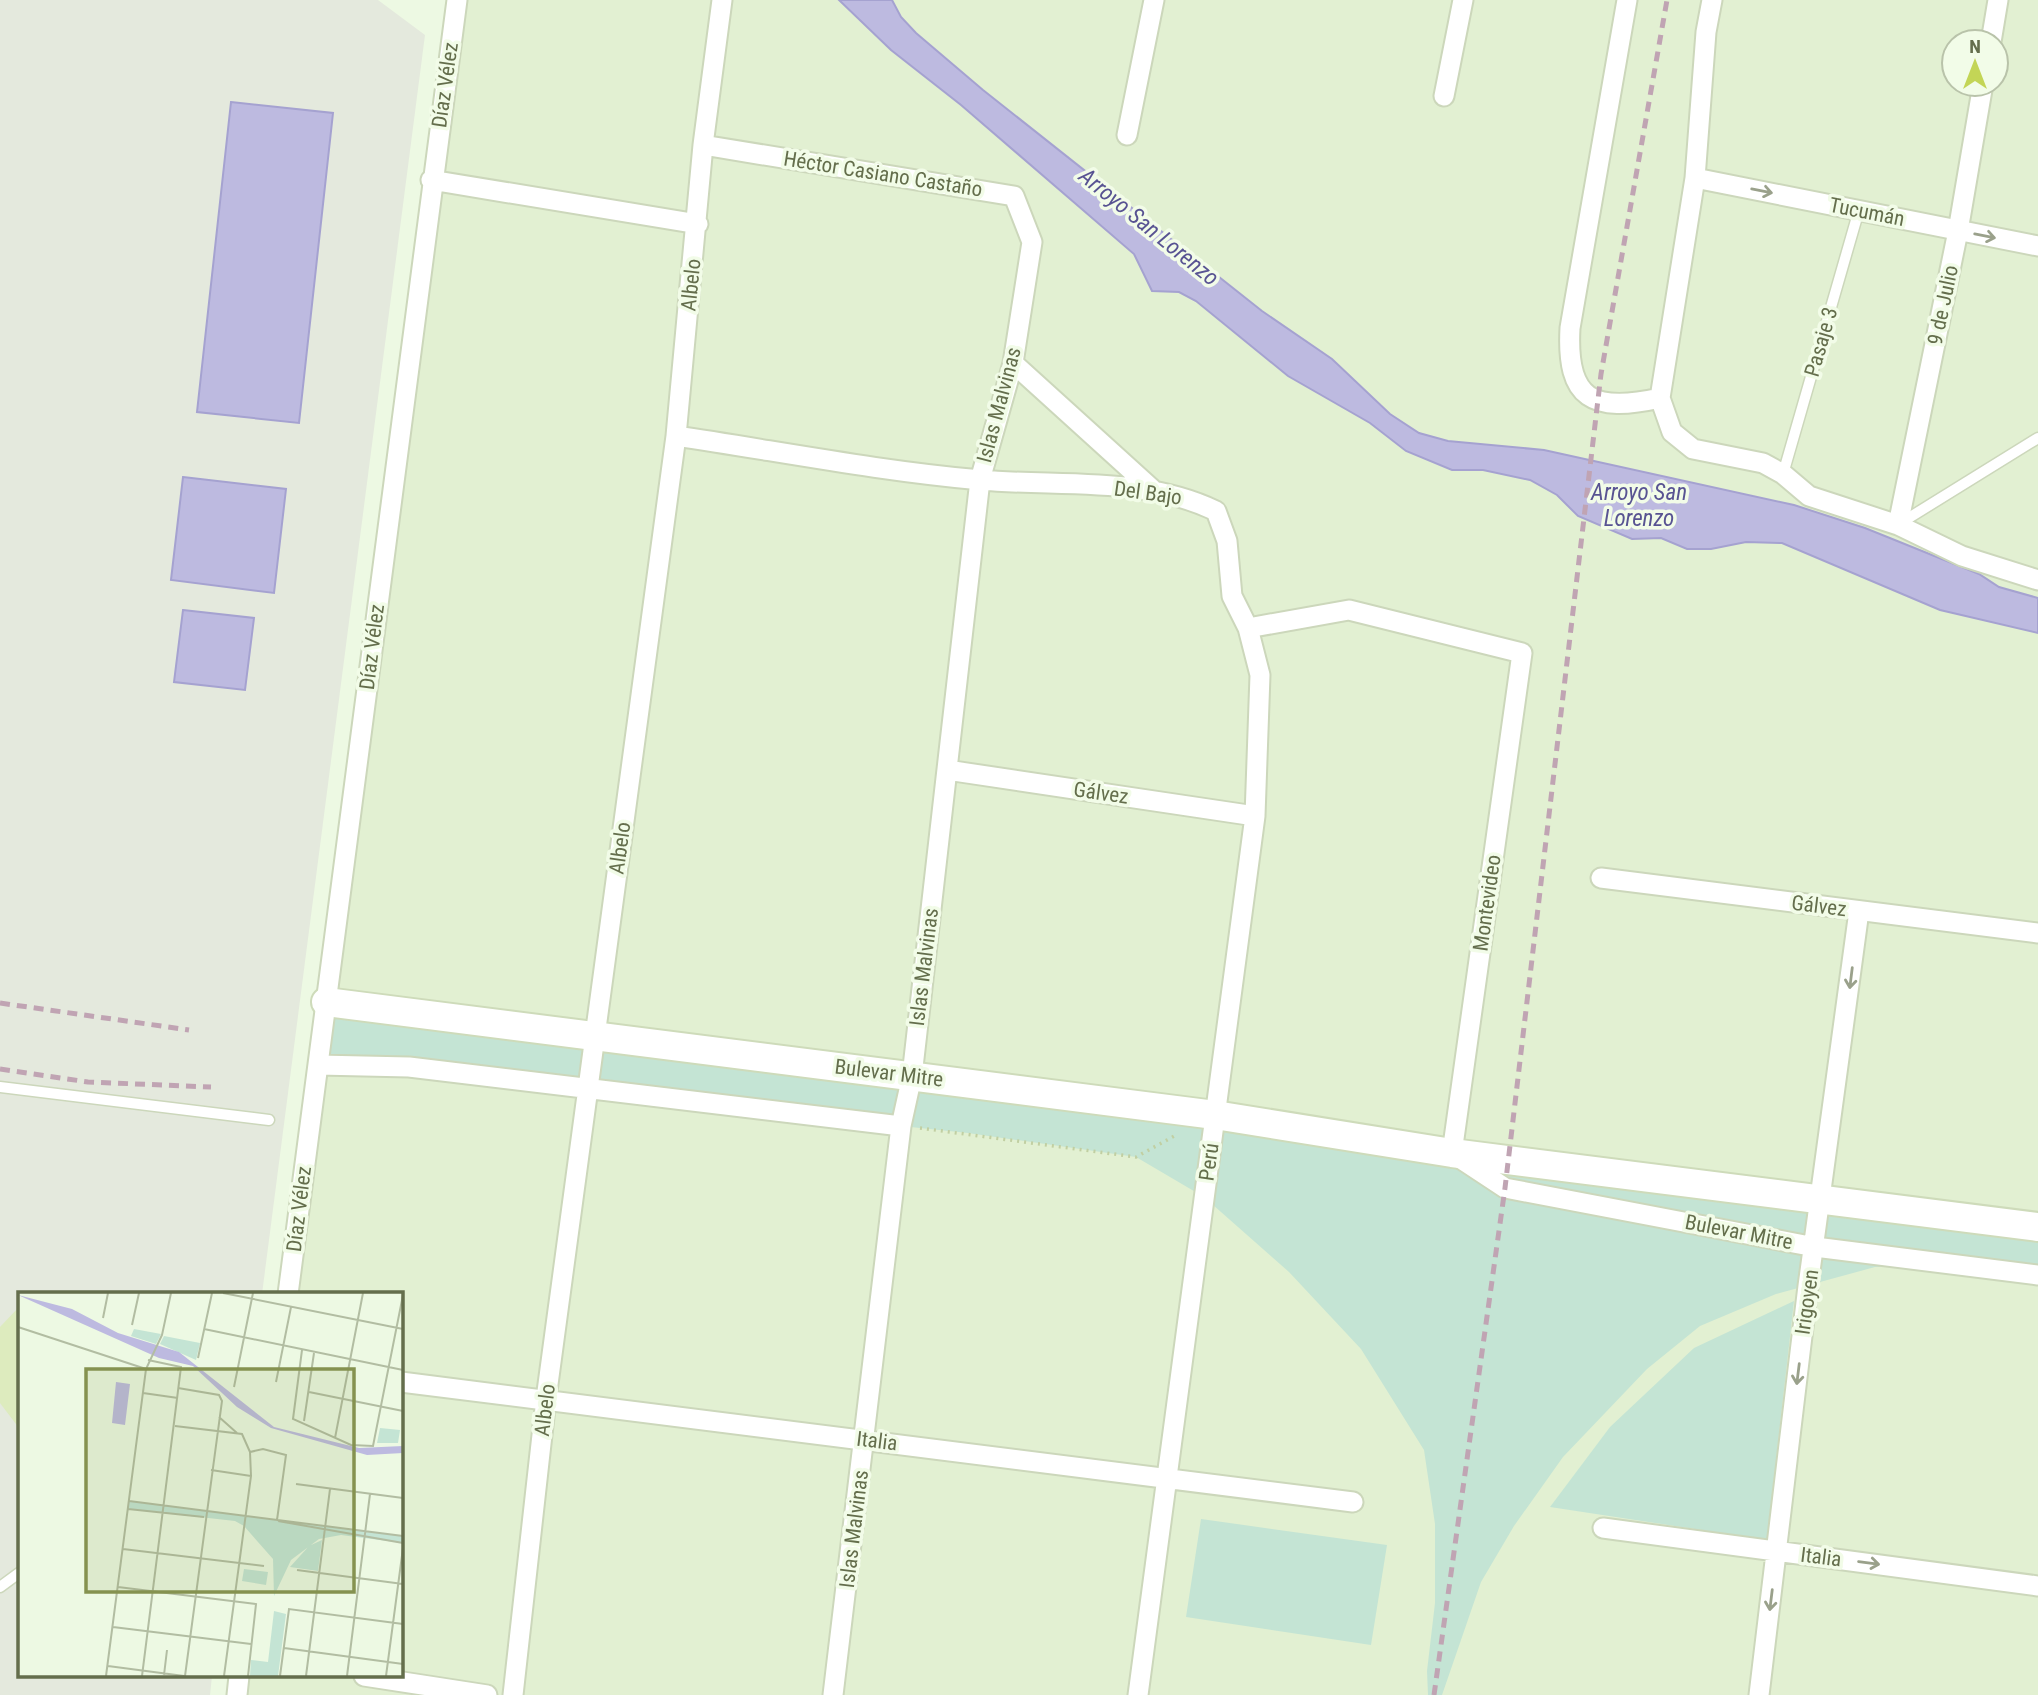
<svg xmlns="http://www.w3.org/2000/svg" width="2038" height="1695" font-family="'Roboto Condensed',sans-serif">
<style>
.residential{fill:#e2f0d2;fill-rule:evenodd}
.industrial{fill:#e4e9dd}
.green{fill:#c4e4d4}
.water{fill:#bdbae0;stroke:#a5a2d0;stroke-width:2}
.building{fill:#ddebbe}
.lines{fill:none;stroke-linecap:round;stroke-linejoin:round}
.lane-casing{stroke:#ccd7bb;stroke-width:13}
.street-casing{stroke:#ccd7bb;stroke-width:23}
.secondary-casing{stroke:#cedbba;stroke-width:32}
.path{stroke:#c1cfa2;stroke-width:3.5;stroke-dasharray:2 5;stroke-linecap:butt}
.lane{stroke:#fff;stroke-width:10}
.street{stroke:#fff;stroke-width:19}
.secondary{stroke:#fff;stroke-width:28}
.rail{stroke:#c0a4b3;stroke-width:5;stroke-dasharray:10 7;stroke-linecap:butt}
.oneway{stroke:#9aa18b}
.labels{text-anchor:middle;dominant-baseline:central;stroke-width:7;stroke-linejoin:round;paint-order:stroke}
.street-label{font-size:21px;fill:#646e4c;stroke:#f2fce8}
.water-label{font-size:23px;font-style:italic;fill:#585392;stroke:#f2fce8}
.inset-road{fill:none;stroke:#b2bda2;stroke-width:2}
.view{fill:#859250;fill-opacity:0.15;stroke:#859250;stroke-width:3.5}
.inset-edge{fill:none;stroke:#646e4c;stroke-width:3.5}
</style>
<rect width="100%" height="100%" fill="#edf9e3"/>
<path class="residential" d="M457,0H839L891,50L961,105L1134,254L1152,291L1179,292L1196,301L1288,376L1370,423L1406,451L1452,470H1483L1530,480L1557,495L1578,516L1632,539L1661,538L1688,549H1711L1746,542L1782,543L1940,610L2038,633V1695H237L239,1676H401V1294H288Z
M857,0H2038V621L1822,537L1405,442ZM1954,42H1996V84H1954Z"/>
<path class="industrial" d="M0,0H378L425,35L262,1294H19V1676H212L210,1695H0Z"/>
<path class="green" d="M326,1002L2038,1227V1275L1937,1263L1875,1267L1776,1294L1700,1326L1647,1369L1563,1457L1514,1526L1481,1582L1442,1695H1428L1427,1671L1435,1603V1524L1424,1450L1361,1349L1289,1272L1204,1197L1136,1157L968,1133L318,1065Z
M1794,1301L1767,1540L1550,1507L1610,1427L1694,1348Z
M1201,1519L1387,1545L1371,1645L1186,1617Z"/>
<path class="water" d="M839,0H892L901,17L916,33L983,90L1262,311L1332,359L1390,414L1419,433L1448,441L1544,450L1794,505L1865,528L1979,574L1999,587L2038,598V633L1940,610L1782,543L1746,542L1711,549H1687L1661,538L1632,539L1578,516L1557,495L1530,480L1483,470H1452L1406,451L1370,423L1288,376L1196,301L1179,292L1152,291L1134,254L961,105L891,50Z
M231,102L333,113L299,423L197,412Z
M183,477L286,489L274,593L171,580Z
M183,610L254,618L245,690L174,682Z"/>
<path class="building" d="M19,1307V1428L0,1403V1327Z"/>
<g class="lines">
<defs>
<path id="lane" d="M1783,474L1859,210
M1899,524L2038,438
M0,1087L269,1120
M0,1587L19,1573"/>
<path id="street" d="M1627,0L1570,328C1566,400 1593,413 1660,398
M1712,0L1706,32L1695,178L1660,398L1672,432L1693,449L1763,463L1783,474L1809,496L1898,525L1962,556L2038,580
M1991,42L1998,0
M1444,96L1463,0
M1127,135L1154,0
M703,145L1014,196L1032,242L1013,363L980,480L912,1076L901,1126L833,1695
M1695,178L2038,246
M431,180L698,224
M1013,363L1152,489
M676,436C777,451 879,471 981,480C1059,487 1144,476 1216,511L1227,541L1232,596L1248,628L1349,610L1522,653L1452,1153L1505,1188L1815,1247L2038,1275
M1898,525L1958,231L1983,84
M947,770L1255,816
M1601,878L2038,933
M318,1065L409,1067L901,1126
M288,1294L457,0
M401,1382L1353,1502
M1603,1528L2038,1586
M364,1676L487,1695
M237,1695L239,1676
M513,1695L546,1399L676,436L703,145L722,0
M1138,1695L1255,816L1260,675L1248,628
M1759,1695L1808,1286L1859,911"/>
<path id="secondary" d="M326,1002L1215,1115L1452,1153L2038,1227"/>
</defs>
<use href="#lane" class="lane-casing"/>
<use href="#street" class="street-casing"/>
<use href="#secondary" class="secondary-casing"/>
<path class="path" d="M920,1128L1136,1157L1178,1134"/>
<use href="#lane" class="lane"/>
<use href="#street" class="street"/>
<use href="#secondary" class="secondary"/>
<path class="rail" d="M0,1003L189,1030
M0,1069L88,1082L211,1087
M1434,1695L1505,1188L1601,374L1667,0"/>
</g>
<defs><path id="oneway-shaft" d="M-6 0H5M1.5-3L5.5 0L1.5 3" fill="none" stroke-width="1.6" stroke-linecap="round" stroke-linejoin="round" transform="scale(1.75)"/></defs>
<g class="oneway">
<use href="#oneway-shaft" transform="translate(1762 191) rotate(11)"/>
<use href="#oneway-shaft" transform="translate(1985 236) rotate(11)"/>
<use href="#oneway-shaft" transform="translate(1851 978) rotate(97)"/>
<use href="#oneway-shaft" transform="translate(1798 1374) rotate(97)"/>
<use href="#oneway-shaft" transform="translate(1869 1563) rotate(7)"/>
<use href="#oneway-shaft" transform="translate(1771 1600) rotate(97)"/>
</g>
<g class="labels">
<g class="street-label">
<text transform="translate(445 85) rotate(-82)">Díaz Vélez</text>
<text transform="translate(883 174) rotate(9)">Héctor Casiano Castaño</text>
<text transform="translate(1867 212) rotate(11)">Tucumán</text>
<text transform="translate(691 285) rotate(-84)">Albelo</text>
<text transform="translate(1943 305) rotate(-78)">9 de Julio</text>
<text transform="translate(1821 342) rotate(-74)">Pasaje 3</text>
<text transform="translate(999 405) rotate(-75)">Islas Malvinas</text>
<text transform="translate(1148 493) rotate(8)">Del Bajo</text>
<text transform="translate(372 647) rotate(-83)">Díaz Vélez</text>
<text transform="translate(1101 793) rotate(8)">Gálvez</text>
<text transform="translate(620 848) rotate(-82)">Albelo</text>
<text transform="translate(1487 903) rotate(-82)">Montevideo</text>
<text transform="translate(1819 906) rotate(7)">Gálvez</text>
<text transform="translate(924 967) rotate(-83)">Islas Malvinas</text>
<text transform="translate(889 1073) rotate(7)">Bulevar Mitre</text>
<text transform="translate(1209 1162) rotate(-82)">Perú</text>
<text transform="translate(299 1209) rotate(-83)">Díaz Vélez</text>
<text transform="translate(1739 1232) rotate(11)">Bulevar Mitre</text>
<text transform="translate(1807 1302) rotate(-82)">Irigoyen</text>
<text transform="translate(545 1410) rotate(-83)">Albelo</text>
<text transform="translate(877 1441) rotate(7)">Italia</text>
<text transform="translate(854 1529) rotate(-83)">Islas Malvinas</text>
<text transform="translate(1821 1557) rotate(7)">Italia</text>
</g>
<g class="water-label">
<text transform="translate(1149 227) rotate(39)">Arroyo San Lorenzo</text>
<text x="1639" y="492">Arroyo San<tspan x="1639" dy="26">Lorenzo</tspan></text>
</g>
</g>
<g transform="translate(18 1292)">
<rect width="385" height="385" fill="#edf9e3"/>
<path d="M116,37L143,42L138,52L113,44ZM146,44L182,51L178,68L142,52ZM362,136L382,138L380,151H359ZM111,209L385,244V251L323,243L301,247L273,268L256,304L255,267L226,234L217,229L110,217ZM304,248L300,279L272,275L291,254ZM226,277L250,280L248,293L224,289ZM256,319L268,322L260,384H232L233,368L250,370Z" fill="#c4e4d4"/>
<path d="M0,3L54,17L100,41L161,60L256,135L341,156L385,154V161L349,163L253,136L219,115L175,74L141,66ZM98,90L112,92L107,133L94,131Z" fill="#bdbae0"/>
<path class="inset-road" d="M205,1L385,37M85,26L90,1M114,33L121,1M0,35L128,77M186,37L385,78M284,58L275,127L333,153L355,154L385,3M180,66L194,1M258,90L273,15M216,95L235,1M160,96L201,103L204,109L167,384M291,100L385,119M125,101L160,106M201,125L219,141M286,129L296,61M157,134L224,142L232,160L245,157L268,163L259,228M317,146L345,1M193,178L233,184M278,192L385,206M111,209L385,244M110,217L186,225M260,229L385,251M105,257L246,274M279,278L385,292M100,295L238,312L230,384M95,335L233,352M266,356L385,372M90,374L166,384M146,383L149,358M88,384L128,77L144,43L153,1M124,384L163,75L130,68M206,384L233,184L232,160M262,384L271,317L385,332M288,384L312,197M329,384L352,202M368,384L385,256"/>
<path class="view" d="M68,77H336V300H68Z"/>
<rect width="385" height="385" class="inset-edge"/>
</g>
<g transform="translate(1975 63)"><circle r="33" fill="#f2fce8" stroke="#b9c3aa" stroke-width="2"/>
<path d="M0-5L12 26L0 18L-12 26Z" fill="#c3d556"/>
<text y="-10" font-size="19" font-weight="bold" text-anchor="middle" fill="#646e4c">N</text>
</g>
</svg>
